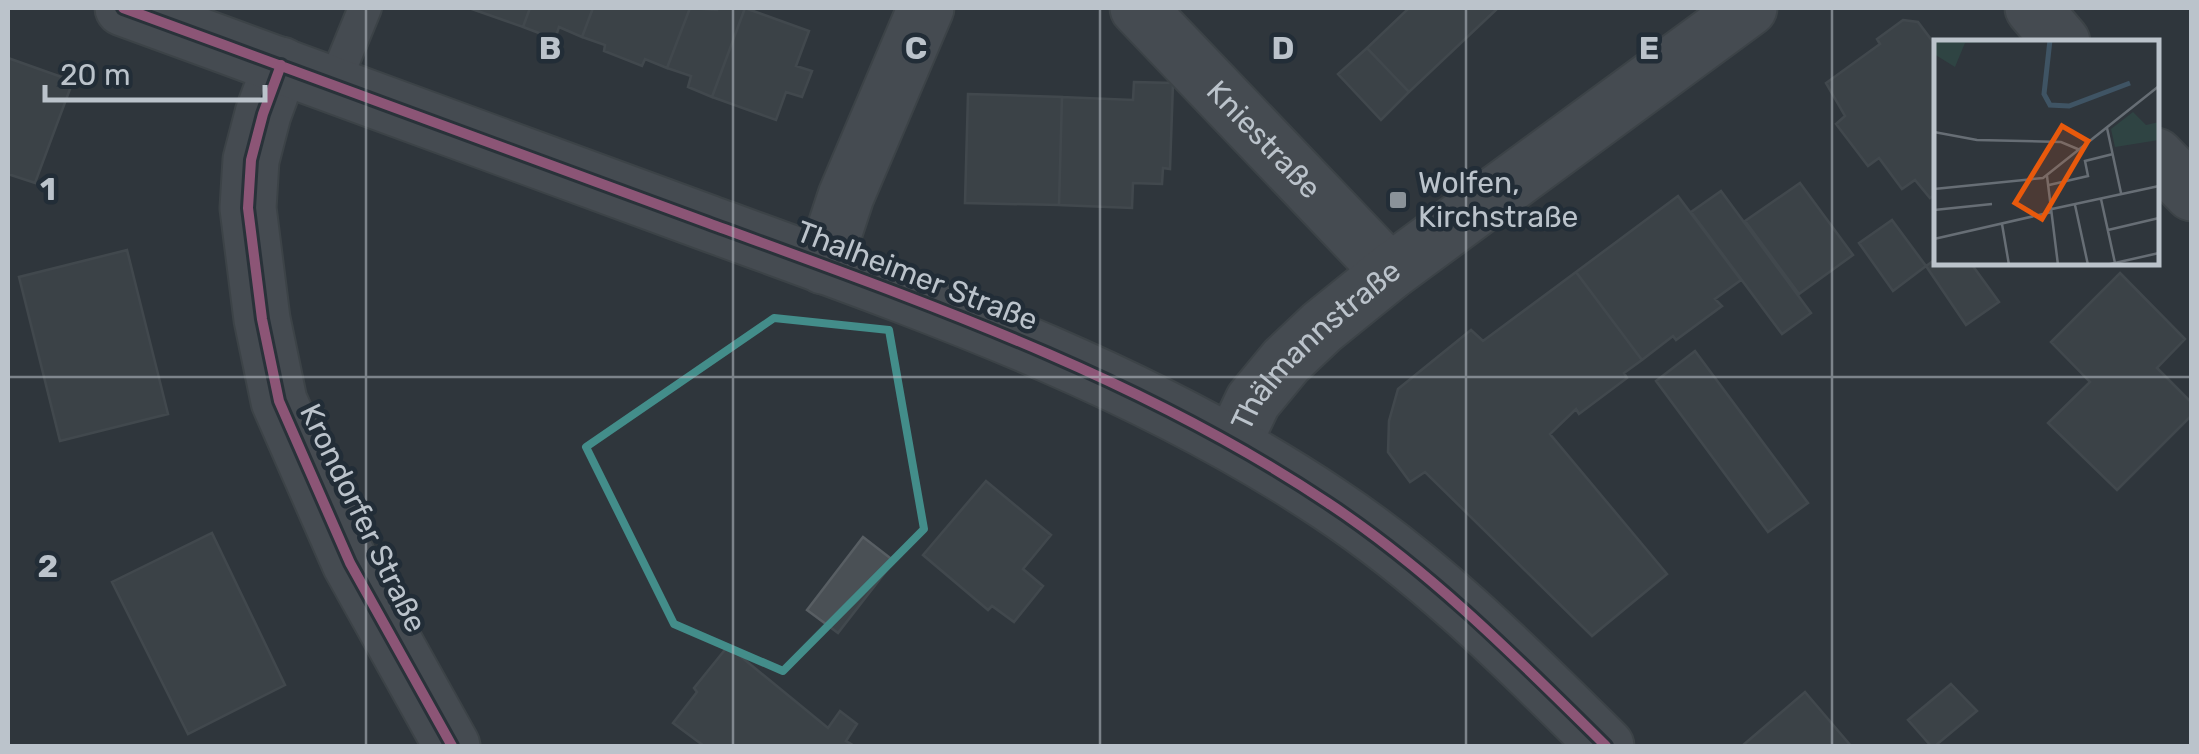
<svg xmlns="http://www.w3.org/2000/svg" width="2199" height="754" font-family="Rubik,sans-serif">
<style>
.building{fill:#4a5055;stroke:#585e63;stroke-width:2.5}
.lines{fill:none;stroke-linecap:round;stroke-linejoin:round}
.service-casing{stroke:#4d5256;stroke-width:36}
.minor-casing{stroke:#4d5256;stroke-width:59}
.tertiary-casing{stroke:#4d5256;stroke-width:59}
.service{stroke:#60646a;stroke-width:32}
.minor{stroke:#60646a;stroke-width:55}
.tertiary{stroke:#60646a;stroke-width:55}
.cycleway-casing{stroke:#222d37;stroke-width:16}
.cycleway{stroke:#fd7abc;stroke-width:10}
.marked{fill:none;stroke:#438d8a;stroke-width:8;stroke-linejoin:round}
.grid{fill:none;stroke:#bbc3cb;stroke-width:2.5;stroke-opacity:0.55}
.poi-dot{fill:#8a9299;stroke:#222d37;stroke-width:4}
.labels{text-anchor:middle;dominant-baseline:central;stroke-width:9;stroke-linejoin:round;paint-order:stroke}
.street-label{font-size:30px;fill:#bbc3cb;stroke:#222d37}
.poi-label{font-size:30px;fill:#bbc3cb;stroke:#222d37;text-anchor:start}
.inset-river{fill:none;stroke:#3f5464;stroke-width:5}
.inset-road{fill:none;stroke:#676e75;stroke-width:2.5}
.view{fill:#e8590c;fill-opacity:0.15;stroke:#e8590c;stroke-width:5}
.inset-edge{fill:none;stroke:#bbc3cb;stroke-width:5}
.grid-label{font-size:32px;text-anchor:middle;font-weight:bold;fill:#bbc3cb;stroke:#222d37;stroke-width:9;stroke-linejoin:round;paint-order:stroke}
</style>
<rect width="100%" height="100%" fill="#2f363c"/>
<path class="building" d="M469,8H530L523,27Z
M530,8H593L582,37L559,27L555,39L523,27Z
M593,8H690L667,68L645,59L642,66L604,51L605,45L582,37Z
M690,8L717,10V8H745L712,97L688,87L691,76L667,68Z
M745,8L809,31L796,66L812,71L802,97L786,92L776,120L712,97Z
M1409,8H1498L1409,92L1367,48Z
M1903,20L1918,22L1936,46V194L1930,198L1915,180L1902,189L1879,158L1868,166L1836,124L1845,116L1826,83L1880,44L1877,39Z
M1367,48L1409,92L1381,120L1338,74Z
M8,58L73,81L35,183L8,174Z
M1134,82L1173,83L1170,169L1163,168L1162,184L1133,183L1132,208L1059,205L1062,97L1133,100Z
M968,94L1062,97L1059,205L965,203Z
M1800,183L1853,255L1799,294L1745,221Z
M1721,191L1811,313L1782,334L1691,212Z
M1678,196L1741,280L1715,299L1722,306L1676,340L1673,336L1642,360L1576,272Z
M1892,220L1926,266L1893,291L1859,243Z
M127,250L168,414L60,441L19,277Z
M1936,259V262H1970L1999,302L1966,325L1926,266Z
M1576,272L1642,360L1624,373L1627,378L1579,414L1576,409L1550,434L1667,574L1592,636L1425,472L1410,482L1388,452L1389,421L1398,389L1471,330L1483,341Z
M2120,273L2185,339L2157,368L2192,403V415L2117,490L2048,423L2090,382L2051,342Z
M1695,351L1808,503L1768,532L1656,381Z
M986,481L1051,535L1023,569L1043,586L1014,622L992,606L988,610L923,555Z
M212,533L285,685L188,734L112,582Z
M863,537L894,561L838,633L807,610Z
M728,646L828,728L840,711L857,724L846,741L851,744L849,746H704L673,723L697,692L694,688Z
M1951,684L1977,711L1935,746H1931L1908,720Z
M1805,692L1851,746H1742Z"/>
<g class="lines">
<defs>
<path id="service" d="M333,86L365,8"/>
<g id="minor">
<path id="s1" d="M1138,8L1390,272"/>
<path d="M2033,8L2062,42"/>
<path d="M281,65L263,114L251,160L248,208L262,319L279,401L350,563L452,746"/>
<path d="M2156,156L2192,193"/>
<path d="M823,266L846,196L926,8"/>
<path id="s2" d="M1233,443L1253,401L1286,361L1322,327L1390,272L1749,8"/>
</g>
<path id="tertiary" d="M123,8C318,79 512,152 708,223C921,301 1138,376 1328,503C1431,571 1519,660 1606,746"/>
</defs>
<use href="#service" class="service-casing"/>
<use href="#minor" class="minor-casing"/>
<use href="#tertiary" class="tertiary-casing"/>
<use href="#service" class="service"/>
<use href="#minor" class="minor"/>
<use href="#tertiary" class="tertiary"/>
<defs>
<path id="cycleway" d="M123,8C318,79 512,152 708,223C921,301 1138,376 1328,503C1431,571 1519,660 1606,746
M281,65L263,114L251,160L248,208L262,319L279,401L350,563L452,746"/>
</defs>
<use href="#cycleway" class="cycleway-casing"/>
<use href="#cycleway" class="cycleway"/>
</g>
<path d="M0 0H2199V754H0ZM774,318L889,330L924,529L783,671L674,624L586,447Z" fill="#2f363c" fill-opacity=".55" fill-rule="evenodd"/>
<path class="marked" d="M774,318L889,330L924,529L783,671L674,624L586,447Z"/>
<path class="grid" d="M366,8V746M733,8V746M1100,8V746M1466,8V746M1832,8V746M8,377H2192"/>
<rect class="poi-dot" x="1388" y="190" width="20" height="20" rx="5"/>
<g class="labels">
<g class="street-label">
<text stroke="none"><textPath href="#s1" startOffset="182">Kniestraße</textPath></text>
<text transform="translate(917 276) rotate(21)">Thalheimer Straße</text>
<text stroke="none"><textPath href="#s2" startOffset="130">Thälmannstraße</textPath></text>
<text transform="translate(363 518) rotate(64)">Krondorfer Straße</text>
</g>
<g class="poi-label">
<text x="1418" y="183">Wolfen,<tspan x="1418" dy="34">Kirchstraße</tspan></text>
</g>
</g>
<g transform="translate(1934 40)">
<rect width="225" height="225" fill="#2f363c"/>
<path d="M0,0H158L31,3L21,27L0,14ZM199,72L212,85L225,82V100L181,107L177,89Z" fill="#2f4443"/>
<path class="inset-river" d="M116,0L110,54L116,65L135,66L196,43"/>
<path class="inset-road" d="M173,88L187,153M0,92L43,100L127,102L146,110M113,136L124,225M115,145L154,136L151,121L179,114M0,149L109,138L225,46M167,159L181,223M141,165L154,225M118,169L225,146M0,170L58,164M68,184L75,225M174,190L225,178M0,199L118,172M172,225L225,213"/>
<path class="view" d="M128,86L154,101L108,179L81,163Z"/>
<rect width="225" height="225" class="inset-edge"/>
</g>
<g class="grid-label">
<text x="550" y="59">B</text>
<text x="916" y="59">C</text>
<text x="1283" y="59">D</text>
<text x="1649" y="59">E</text>
<text x="48" y="200">1</text>
<text x="48" y="577">2</text>
</g>
<rect width="2199" height="754" fill="none" stroke="#bbc3cb" stroke-width="20"/>
<path d="M45 85v15h220v-15" fill="none" stroke="#bbc3cb" stroke-width="5"/>
<text x="60" y="85" font-size="30" fill="#bbc3cb" stroke="#222d37" stroke-width="8" paint-order="stroke">20 m</text>
</svg>
